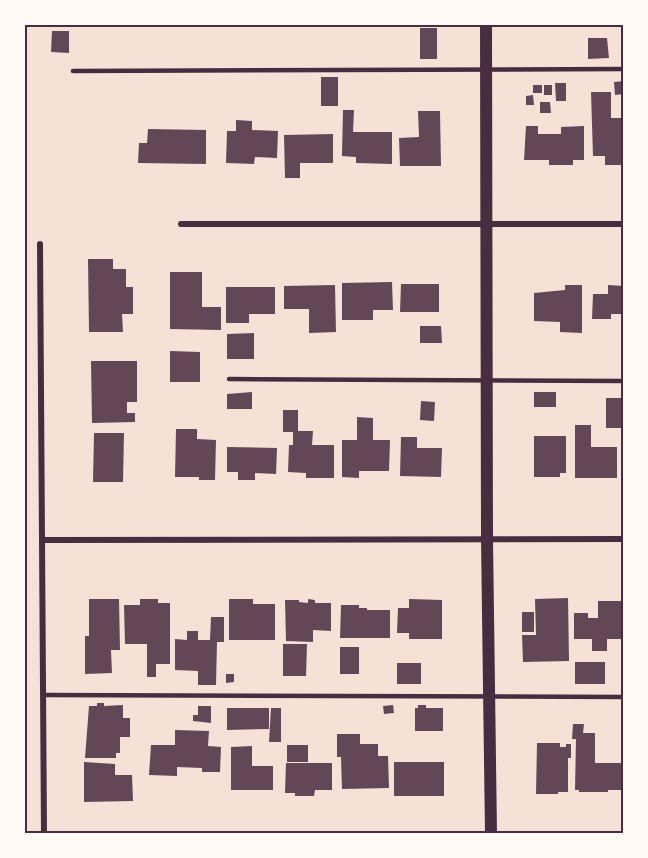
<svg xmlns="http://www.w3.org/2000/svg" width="648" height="858" font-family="'PT Sans',sans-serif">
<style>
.building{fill:#644757}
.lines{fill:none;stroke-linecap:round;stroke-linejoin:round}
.service{stroke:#4a2c40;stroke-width:4.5}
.minor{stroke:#4a2c40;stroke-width:6}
.secondary{stroke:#4a2c40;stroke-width:12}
.neatline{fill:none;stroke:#4a2c40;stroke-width:2}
</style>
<rect width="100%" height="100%" fill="#f7e1d7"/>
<path class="building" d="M420,28H437V59H420Z
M52,31H69V53L51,52Z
M588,38H607L609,58L588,59Z
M321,77H338V106H321Z
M624,81V94L615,95L614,82Z
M555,83H566V101H556Z
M533,85H542V93H533Z
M544,85H552V95H544Z
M591,92H611V118H624V158H622V165H605V156H593Z
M533,95L534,105H526V96Z
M540,102H550L551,113H540Z
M343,110H354L353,132H392V164L356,163V157L342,156Z
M418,111H440L441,166H400L399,138L419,137Z
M236,120L252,121V130L278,131L277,158L255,157L254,164L226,163L227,131H236Z
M526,126H538V134H561V127L584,126V160H573V165H549V160H524Z
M148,129L206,130V164L138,163L139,143H147Z
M333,134V163H300V178H285L284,135Z
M88,259H113V269H126V287H133V314H122L123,332H89Z
M170,272H202V307H221V330L170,329Z
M392,282L393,310H373V320H342V283Z
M401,284H439V312H400Z
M335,285L336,332L309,333V309H284V286Z
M565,285H582V333L560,332V322L534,321V293L565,290Z
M608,285L624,286V314H611V319H592L593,294H608Z
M226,287H275V314H249V323H226Z
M420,326H441L442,343H420Z
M254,333V359H227V334Z
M170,351L200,352V382H170Z
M91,361H137V402H127V413H135V422L92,423Z
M252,392V409H227V394Z
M534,392H556V407H534Z
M606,398H621V428H606Z
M421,401L435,402L434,421L420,420Z
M283,410H298V431H313L312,445H334V478H306V473L288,472L289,445H293V432H283Z
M357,417L373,418V440H390L389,471H359V478L342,477V440H357Z
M575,425H591V447H617V478H575Z
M176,429H197V439L216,440L215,480H199V477H175Z
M94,433H124L123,482H93Z
M534,436H566V473H560V477H534Z
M401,437H417V448H442L441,477L400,476Z
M227,447L277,448L276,474L255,473V480H238V472H227Z
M568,598L569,661L523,662L522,635H536L535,599Z
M89,599H119L120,650H111L112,673L85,674V636H89Z
M140,599H158V603H170V664H156V677H147V644H125L124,605H140Z
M229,599H253V604H275V640H229Z
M308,599L315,600V603H331V631L313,630V642L286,641L285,600H299V602L308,603Z
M409,599L442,600V639H409V633H397L398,608H409Z
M598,601H623V630H621V639H607V651H592V639H574V613H588V618H598Z
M341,605H359V608H367V610H390V638H340Z
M522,612H534V632H522Z
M211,617H224V642H217L216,685H198V671L175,670V639L187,640V631H198V640H210Z
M283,644H307L306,676H283Z
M340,647H359V674H340Z
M575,662H605V684H575Z
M397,663H421V684H397Z
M226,674H234V682L226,683Z
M97,703H104V706L123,705V718H130V737H120V753H116V758H85L89,706H97Z
M393,705L394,713L384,714L383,706Z
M418,705H426V708H443V731H415V708H418Z
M198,706H211V723L193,721V715H198Z
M227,708H269V729L227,730Z
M271,708H281V742H269Z
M573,724H584L583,733H595V763H624V790H608V792H579V790H575L576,739H572Z
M175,730L209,731L208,746L221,747L220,772H202V768L177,767V776L149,775L151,745H175Z
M337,734H360V744H378V756H388L389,788L342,789L341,757H337Z
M537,743H560V747H566V744H571V758H568V792H558V794H536Z
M287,745H308V762H287Z
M252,746V766H273V790H231V747Z
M84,762L115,764V775H132L133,801L84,802Z
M394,762H444V796H394Z
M286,763H332V790H315L314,796H295V793H285Z"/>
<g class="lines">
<path class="service" d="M73,71L624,69
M229,379L624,381
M44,695L624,697"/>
<path class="minor" d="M181,224H624
M40,244L44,834
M43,540L624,539"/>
<path class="secondary" d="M486,24L487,539L491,834"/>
</g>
<rect width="648" height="858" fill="none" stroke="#fffaf5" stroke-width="51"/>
<rect x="26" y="26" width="596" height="806" class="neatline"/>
</svg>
